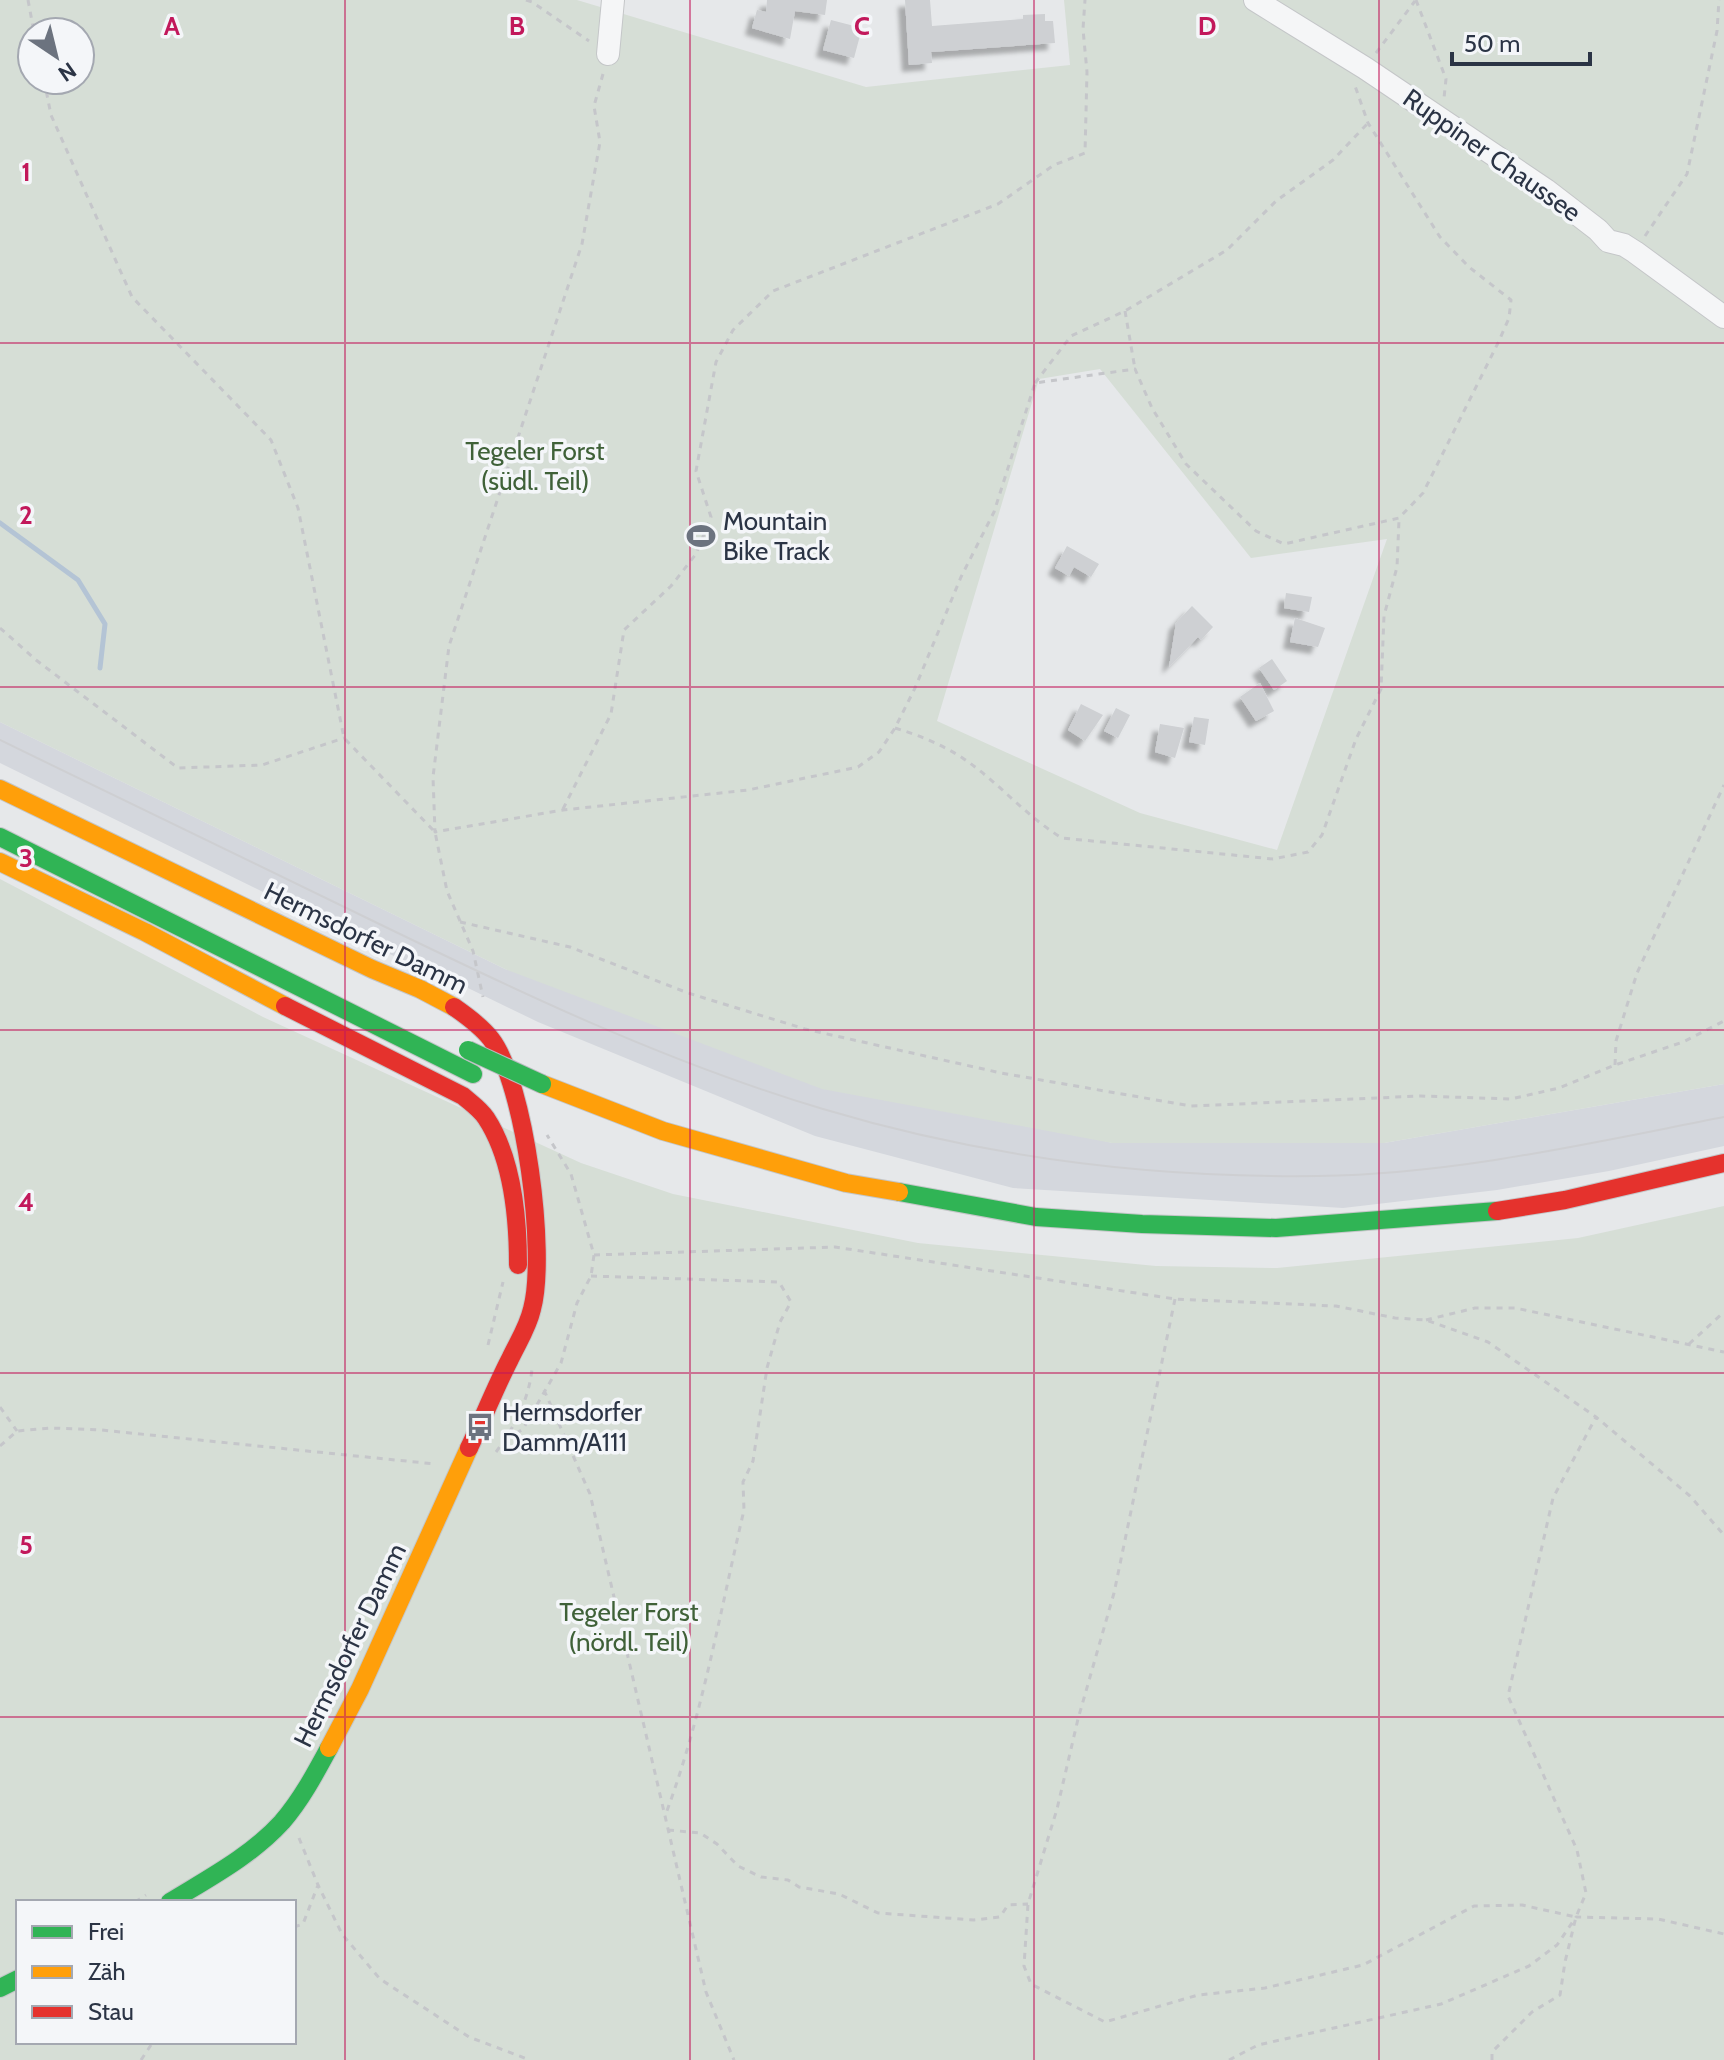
<svg xmlns="http://www.w3.org/2000/svg" width="1724" height="2060" font-family="Cabin,sans-serif">
<style>
.built{fill:#d4d7dd}
.green{fill:#d6ded6;fill-rule:evenodd}
.lines{fill:none;stroke-linecap:round;stroke-linejoin:round}
.stream{stroke:#b4c4d5;stroke-width:5}
.building{fill:#ced0d3;filter:url(#shadow)}
.street-casing{stroke:#c4c6c8;stroke-width:24}
.fast-casing{stroke:#c4c6c8;stroke-width:20}
.slow-casing{stroke:#c4c6c8;stroke-width:20}
.jam-casing{stroke:#c4c6c8;stroke-width:20}
.path{stroke:#c5c6ca;stroke-width:3;stroke-dasharray:6 6;stroke-linecap:butt}
.street{stroke:#f5f6f7;stroke-width:22}
.fast{stroke:#30b455;stroke-width:18}
.slow{stroke:#ff9f0a;stroke-width:18}
.jam{stroke:#e5322d;stroke-width:18}
.tram{stroke:#cecfd2;stroke-width:2}
.fast-bridge-casing{stroke:#b8bbbf;stroke-width:20;stroke-linecap:butt}
.fast-bridge{stroke:#30b455;stroke-width:18}
.grid{fill:none;stroke:#c2185b;stroke-width:2;stroke-opacity:0.55}
.labels{text-anchor:middle;dominant-baseline:central;stroke-width:7;stroke-linejoin:round;paint-order:stroke}
.street-label{font-size:26px;fill:#2b3445;stroke:#f4f6f9}
.park-label{font-size:26px;fill:#3f6138;stroke:#f4f6f9}
.poi-label{font-size:26px;fill:#2b3445;stroke:#f4f6f9;text-anchor:start}
.grid-label{font-size:26px;text-anchor:middle;font-weight:bold;fill:#c2185b;stroke:#f4f6f9;stroke-width:7;stroke-linejoin:round;paint-order:stroke}
</style>
<defs>
<filter id="shadow"><feDropShadow dx="-7" dy="7" stdDeviation="2" flood-color="#0004"/></filter>
</defs>
<rect width="100%" height="100%" fill="#e6e8ea"/>
<path class="built" d="M0,722L505,969L1112,1143H1384L1724,1084V1146L1609,1171L1497,1190L1343,1208L1013,1188L815,1136L538,1022L468,988L445,981L0,763Z"/>
<path class="green" d="M0,0H577L866,87L1070,65L1064,0H1724V1084L1384,1143H1112L822,1089L505,969L0,722ZM32,32H80V80H32ZM1100,369L1251,558L1387,539L1277,850L1140,813L937,721L1039,379Z
M0,879L263,1017L581,1163L673,1194L918,1243L1156,1266L1277,1268L1578,1238L1724,1206V2060H0ZM18,1902H294V2042H18Z"/>
<g class="lines">
<path class="stream" d="M0,523L78,580L105,624L100,668"/>
</g>
<path class="building" d="M767,0H827L825,15L795,11L790,39L752,28L757,10L766,12Z
M905,0H930L932,26L1023,19V15L1045,14V21H1053L1055,43L931,52L932,63L909,65Z
M831,20L862,28L854,58L823,50Z
M1067,546L1099,564L1091,577L1074,567L1069,576L1055,568Z
M1286,593L1312,597L1309,612L1284,608Z
M1192,606L1213,627L1201,640L1198,637L1169,667L1176,623Z
M1295,618L1325,628L1318,647L1290,642Z
M1272,659L1287,681L1274,690L1259,668Z
M1260,683L1274,711L1256,721L1240,697Z
M1081,704L1103,715L1085,741L1068,730Z
M1116,708L1130,715L1118,738L1104,731Z
M1194,717L1209,719L1205,745L1189,742Z
M1160,724L1184,728L1175,758L1155,752Z"/>
<g class="lines">
<defs>
<path id="street" d="M1255,0L1365,68L1546,190L1598,230L1608,241L1624,245L1635,252L1724,317
M608,54L613,0"/>
<path id="fast" d="M0,837L473,1074
M899,1192L1036,1217L1142,1224L1276,1228L1497,1211
M170,1902C209,1878 251,1856 282,1822C301,1800 315,1774 329,1748
M0,1988L18,1979"/>
<path id="slow" d="M0,789L372,969L420,989L454,1007
M0,862L145,932L285,1006
M542,1084L663,1131L846,1183L899,1192
M329,1748L360,1689L469,1448"/>
<path id="jam" d="M285,1006L463,1096C471,1103 480,1109 486,1118C513,1159 518,1217 518,1265
M454,1007C467,1016 481,1026 491,1039C525,1083 547,1254 532,1309C528,1327 518,1342 510,1359C495,1388 483,1419 469,1448
M1497,1211L1565,1200L1724,1163"/>
</defs>
<use href="#street" class="street-casing"/>
<use href="#fast" class="fast-casing"/>
<use href="#slow" class="slow-casing"/>
<use href="#jam" class="jam-casing"/>
<path class="path" d="M28,0L34,32
M526,0L532,2L589,41
M1416,0L1446,79L1444,98
M1376,53L1415,1
M603,74L594,106L600,142L582,244L449,646L433,777L435,832L563,810L748,790L858,767L879,752L895,728L915,688L961,577L994,512L1035,383L1135,369L1152,408L1186,464L1256,531L1284,544L1399,518L1423,493L1498,343L1509,318L1511,300L1469,267L1440,237L1368,123L1354,83
M44,80L51,115L132,297L271,440L298,508L344,738L435,832L447,891L473,951L483,997
M1645,236L1687,174L1717,31L1719,0
M1125,311L1135,369
M1035,383L1071,336L1125,311L1227,250L1276,201L1333,160L1368,123
M0,628L36,660L178,768L262,765L344,738
M895,728C918,735 938,743 958,755C996,779 1024,815 1062,838L1273,859L1308,852L1322,835L1356,739L1381,689L1384,616L1397,567L1399,520
M563,809L611,714L624,630L671,586L696,554L711,517L696,471L716,362L733,330L773,291L998,204L1054,165L1085,153L1087,72L1083,29L1085,0
M460,922L570,947L688,993L805,1029L1001,1073L1191,1106L1421,1096L1511,1099L1559,1088L1615,1065L1683,1042L1724,1021
M1615,1065L1616,1041L1637,973L1724,785
M594,1255L835,1247L1175,1299L1336,1306L1395,1318L1426,1320L1488,1342L1596,1417L1690,1496L1724,1535
M591,1276L779,1282L791,1302L780,1322L767,1368L753,1461L743,1482L744,1510C720,1612 702,1718 665,1816
M1175,1299L1114,1593L1078,1719L1057,1809L1028,1904L1024,1966L1031,1984L1105,2022L1198,1995L1265,1988L1363,1965L1474,1906L1522,1905L1576,1917
M1426,1320L1475,1308H1515L1724,1352
M1689,1344L1724,1312
M488,1345L503,1282
M544,1390L590,1494L706,1992L734,2060
M0,1407L17,1431
M506,1440L523,1429L561,1363L577,1303L591,1276L594,1255L571,1174L547,1135
M0,1446L17,1431L51,1428L101,1430L435,1464
M496,1452C514,1428 529,1399 532,1369
M668,1830L700,1833L717,1844L738,1866L761,1877L788,1880L799,1887L839,1894L878,1913L974,1920L1000,1917L1008,1905L1028,1904
M299,1838L318,1885L342,1934L380,1979L469,2037L530,2060
M135,1902L146,1895
M294,1927L303,1924L318,1885
M141,2060L153,2042
M1229,2060L1258,2045L1441,2004L1529,1966L1557,1945L1576,1917L1658,1919L1724,1934
M1492,2060V2052L1532,2012L1560,1995L1565,1962L1576,1917L1586,1893L1577,1850L1508,1696L1553,1498L1596,1417"/>
<use href="#street" class="street"/>
<use href="#fast" class="fast"/>
<use href="#slow" class="slow"/>
<use href="#jam" class="jam"/>
<path class="tram" d="M0,740C123,800 246,860 369,919C517,991 665,1062 823,1109C983,1157 1151,1178 1318,1176C1456,1174 1590,1143 1724,1117"/>
<defs>
<path id="fast-bridge" d="M468,1050L542,1084"/>
</defs>
<use href="#fast-bridge" class="fast-bridge-casing"/>
<use href="#fast-bridge" class="fast-bridge"/>
</g>
<path class="grid" d="M345,0V2060M690,0V2060M1034,0V2060M1379,0V2060M0,343H1724M0,687H1724M0,1030H1724M0,1373H1724M0,1717H1724"/>
<defs>
<symbol id="stadium-bare" viewBox="-9 -9 18 18"><path d="M0-5a6.5 5 0 1 0 0 10a6.5 5 0 1 0 0-10ZM-3.5-1.8h7v3.6h-7Z" fill="#6c737f" stroke="#f4f6f9" stroke-width="2.5" paint-order="stroke"/></symbol>
<symbol id="bus-bare" viewBox="-9 -9 18 18"><path d="M-5-6H5V4H4V6H2V4H-2V6H-4V4H-5ZM-3.5-4V0h7V-4ZM-3.5 1.2v1.5H-2V1.2ZM2 1.2v1.5H3.5V1.2Z" fill="#6c737f" stroke="#f4f6f9" stroke-width="2.5" paint-order="stroke"/></symbol>
</defs>
<g fill-rule="evenodd">
<use href="#stadium-bare" x="681" y="516" width="40" height="40"/>
<use href="#bus-bare" x="460" y="1407" width="40" height="40"/>
</g>
<g class="labels">
<g class="street-label">
<text transform="translate(1492 155) rotate(35)">Ruppiner Chaussee</text>
<text transform="translate(366 938) rotate(26)">Hermsdorfer Damm</text>
<text transform="translate(350 1645) rotate(-64)">Hermsdorfer Damm</text>
</g>
<g class="park-label">
<text x="535" y="451">Tegeler Forst<tspan x="535" dy="30">(südl. Teil)</tspan></text>
<text x="629" y="1612">Tegeler Forst<tspan x="629" dy="30">(nördl. Teil)</tspan></text>
</g>
<g class="poi-label">
<text x="723" y="521">Mountain<tspan x="723" dy="30">Bike Track</tspan></text>
<text x="502" y="1412">Hermsdorfer<tspan x="502" dy="30">Damm/A111</tspan></text>
</g>
</g>
<g class="grid-label">
<text x="172" y="35">A</text>
<text x="517" y="35">B</text>
<text x="862" y="35">C</text>
<text x="1207" y="35">D</text>
<text x="26" y="181">1</text>
<text x="26" y="524">2</text>
<text x="26" y="867">3</text>
<text x="26" y="1211">4</text>
<text x="26" y="1554">5</text>
</g>
<rect x="16" y="1900" width="280" height="144" fill="#f4f6f9" stroke="#a4a8b1" stroke-width="2"/>
<rect x="32" y="1926" width="40" height="12" fill="#30b455" stroke="#a4a8b1" stroke-width="2"/>
<text x="88" y="1940" font-size="24" fill="#2b3445">Frei</text>
<rect x="32" y="1966" width="40" height="12" fill="#ff9f0a" stroke="#a4a8b1" stroke-width="2"/>
<text x="88" y="1980" font-size="24" fill="#2b3445">Zäh</text>
<rect x="32" y="2006" width="40" height="12" fill="#e5322d" stroke="#a4a8b1" stroke-width="2"/>
<text x="88" y="2020" font-size="24" fill="#2b3445">Stau</text>
<g transform="translate(56 56) rotate(145)"><circle r="38" fill="#f4f6f9" stroke="#a4a8b1" stroke-width="2"/>
<path d="M0-6L14 30L0 20L-14 30Z" fill="#6c737f"/>
<text y="-12" font-size="22" font-weight="bold" text-anchor="middle" fill="#2b3445">N</text>
</g>
<path d="M1452 52v12h138v-12" fill="none" stroke="#2b3445" stroke-width="4"/>
<text x="1464" y="52" font-size="24" fill="#2b3445" stroke="#f4f6f9" stroke-width="6" paint-order="stroke">50 m</text>
</svg>
